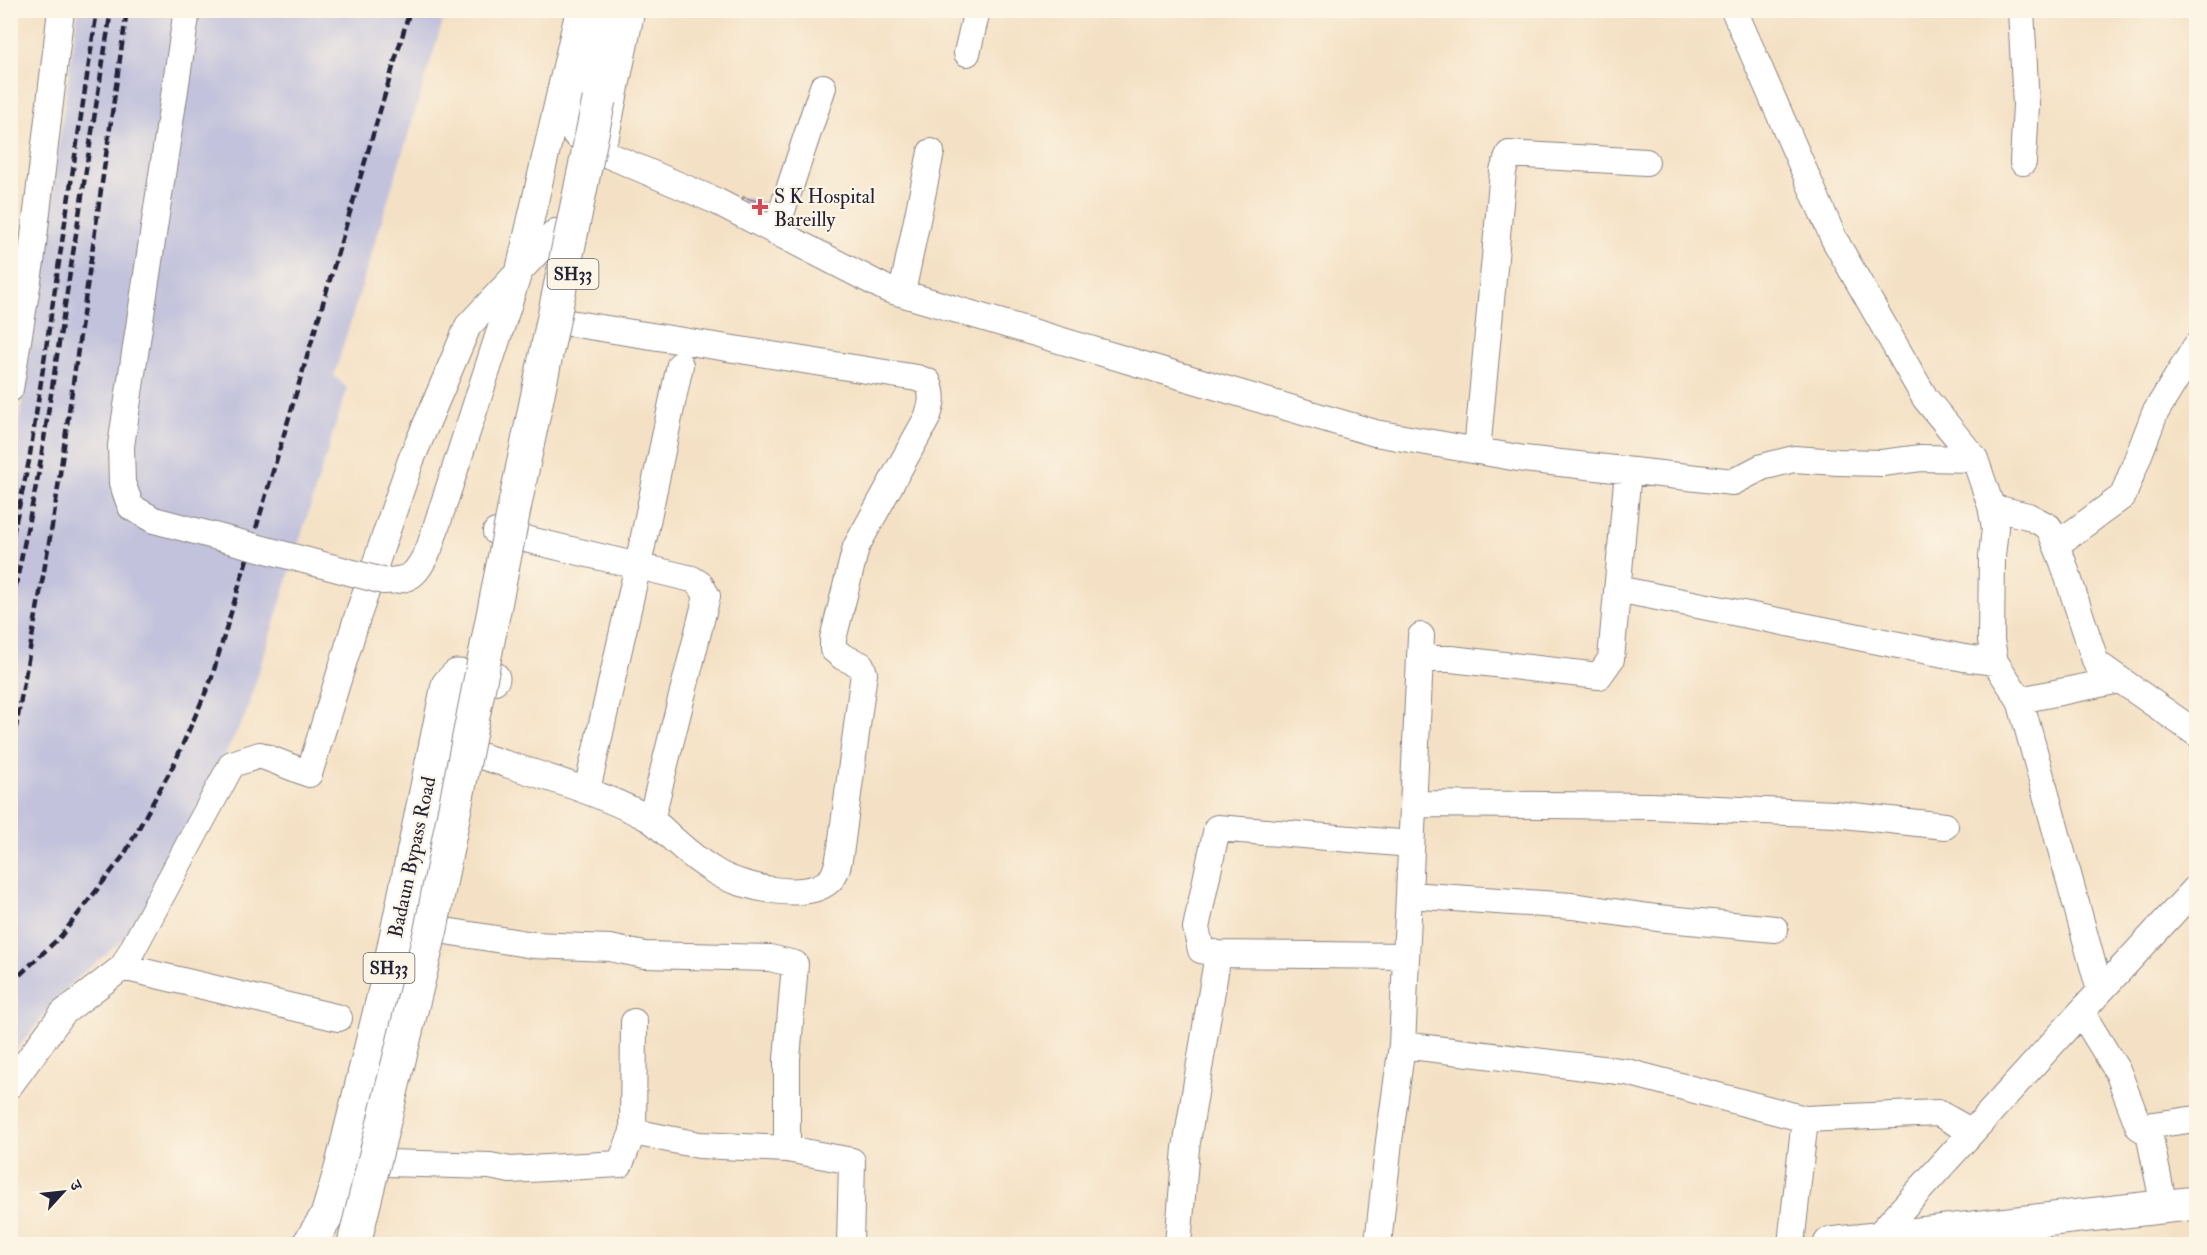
<svg xmlns="http://www.w3.org/2000/svg" width="2207" height="1255" font-family="'IM FELL Double Pica','Noto Serif Devanagari',serif">
<style>
.railway{fill:#c2c2dc}
.building{fill:url(#building-back-hatch)}
.lines{fill:none;stroke-linecap:round;stroke-linejoin:round}
.minor-casing{stroke:#8b8280;stroke-width:28}
.major-casing{stroke:#8b8280;stroke-width:35}
.minor{stroke:#fff;stroke-width:26}
.major{stroke:#fff;stroke-width:33}
.rail{stroke:#22223b;stroke-width:4.5;stroke-dasharray:9 4.5;stroke-linecap:butt}
.minor-bridge-casing{stroke:#8b8280;stroke-width:28;stroke-linecap:butt}
.major-bridge-casing{stroke:#8b8280;stroke-width:35;stroke-linecap:butt}
.minor-bridge{stroke:#fff;stroke-width:26}
.major-bridge{stroke:#fff;stroke-width:33}
.poi-dot{fill:#d1495b;stroke:#fcf5e5;stroke-width:2}
.labels{text-anchor:middle;dominant-baseline:central;stroke-width:4.5;stroke-linejoin:round;paint-order:stroke}
.shield{fill:#fcf5e5;stroke:#63616e;stroke-width:1.5}
.shield-label{font-size:18px;font-weight:bold;fill:#22223b}
.poi-label{font-size:20px;fill:#22223b;stroke:#fcf5e5;text-anchor:start}
.street-label{font-size:20px;fill:#22223b;stroke:#fcf5e5}
</style>
<defs>
<pattern id="building-back-hatch" width="6" height="6" patternUnits="userSpaceOnUse" patternTransform="scale(1.5)"><rect width="6" height="6" fill="#c3b7e7"/><path d="M-1 5l2 2M0 0l6 6M5-1l2 2" fill="none" stroke="#a79dc7"/></pattern>
</defs>
<rect width="100%" height="100%" fill="#fcf5e5"/>
<filter id="ink" filterUnits="userSpaceOnUse"><feTurbulence type="fractalNoise" baseFrequency=".0167" numOctaves="2"/><feDisplacementMap in="SourceGraphic" scale="12" xChannelSelector="R" yChannelSelector="G"/><feConvolveMatrix kernelMatrix="1 2 1 2 8 2 1 2 1" color-interpolation-filters="sRGB"/></filter>
<filter id="wash" filterUnits="userSpaceOnUse"><feTurbulence type="fractalNoise" baseFrequency=".008" numOctaves="4" result="noise"/><feDisplacementMap in="SourceGraphic" scale="24" xChannelSelector="R" yChannelSelector="G"/><feGaussianBlur stdDeviation="1.35" result="paint"/><feColorMatrix in="noise" values="0 0 0 0 0 0 0 0 0 0 0 0 0 0 0 0 0 1.4 0 .05"/><feComposite in="paint" operator="in"/></filter>
<g filter="url(#wash)">
<rect width="100%" height="100%" fill="#f4e1c5"/>
<path class="railway" d="M78,11H446L334,376L347,388L245,716L133,931L68,986L11,1056V476Z"/>
<g id="blocks">
<path class="building" d="M743,197L777,207L771,219L742,203Z"/>
</g>
</g>
<g filter="url(#ink)">
<use href="#blocks" fill-opacity="0" stroke="#8b8280" stroke-width="1.5"/>
<g class="lines">
<defs>
<path id="minor" d="M1734,10L1834,239L1925,398L1975,459L1991,506L1995,528L1992,556L1991,640L1995,662L2020,700L2100,991
M2021,10L2026,105L2023,162
M967,53L977,10
M599,151L716,201L887,289L1184,377L1375,433L1524,459L1733,482L1762,467L1794,459L1838,462L1882,463L1921,458L1975,459
M775,232L823,87
M902,293L931,152
M10,389L31,262L61,10
M1477,451L1503,171L1509,154L1646,162
M1992,511L2003,510L2028,516L2049,527L2063,562L2096,663L2196,733
M154,520L131,507L122,483L121,446L187,10
M496,532L692,579L700,584L707,596L651,820
M2056,545L2123,496L2155,413L2196,346
M383,581C413,581 416,574 429,549L518,275L579,10
M1617,589L1964,658L1995,662
M1421,636L1402,1045L1627,1072L1805,1119L1791,1244
M1420,659H1451L1599,676L1611,659L1628,471
M2020,700L2120,680
M478,755C536,774 595,790 648,818C657,823 665,832 673,839C686,851 701,863 716,872C740,887 805,902 829,881C838,873 839,858 841,847L864,673L861,665L843,657L833,649V639L856,547L927,418C932,404 934,396 928,382L917,378L563,322
M587,790L638,565L680,365
M1413,804L1651,806L1835,814L1945,826
M1409,895L1572,906L1657,918L1775,929
M439,930L533,945L610,948L644,955L770,958L795,964L787,1059V1149
M1406,956L1218,954L1201,950L1196,928L1217,828L1411,844
M123,967L232,764L260,755L309,774L357,618L411,460L468,326L556,232
M2081,1012L2118,1072L2139,1127L2149,1133L2164,1207
M10,1085L63,1013L123,967L339,1018
M1805,1119L1938,1113L1972,1132
M2139,1127L2196,1119
M633,1132L699,1145L787,1149L852,1161L850,1244
M387,1163L490,1166L510,1170L620,1164L633,1132L634,1022
M1875,1239L2081,1012L2196,888
M1178,1244L1186,1148L1218,954
M1378,1244L1389,1141L1402,1045"/>
<path id="major" d="M578,132L605,10
M603,133L628,10
M309,1244L327,1216L341,1169L385,990L448,685L457,676L493,678
M1830,1244L2196,1203"/>
</defs>
<use href="#minor" class="minor-casing"/>
<use href="#major" class="major-casing"/>
<use href="#minor" class="minor"/>
<use href="#major" class="major"/>
<path class="rail" d="M10,548L29,461L97,10
M10,614L39,471L111,10
M10,743L16,727L54,515L127,10
M10,984L61,936L124,855L175,762L211,680L410,10"/>
<defs>
<path id="minor-bridge" d="M154,520L383,581"/>
<path id="major-bridge" d="M354,1244L431,929L515,504L599,100"/>
</defs>
<use href="#minor-bridge" class="minor-bridge-casing"/>
<use href="#major-bridge" class="major-bridge-casing"/>
<use href="#minor-bridge" class="minor-bridge"/>
<use href="#major-bridge" class="major-bridge"/>
</g>
</g>
<path class="poi-dot" d="M757 198h6v6h6v6h-6v6h-6v-6h-6v-6h6z"/>
<g class="labels">
<g class="shield">
<rect x="547.5" y="259" width="51" height="30" rx="4.5"/>
<rect x="363.5" y="953" width="51" height="30" rx="4.5"/>
</g>
<g class="shield-label">
<text x="573" y="274">SH33</text>
<text x="389" y="968">SH33</text>
</g>
<g class="poi-label">
<text x="774" y="196">S K Hospital<tspan x="774" dy="23">Bareilly</tspan></text>
</g>
<g class="street-label">
<text transform="translate(412 857) rotate(-78)">Badaun Bypass Road</text>
</g>
</g>
<rect width="2207" height="1255" fill="none" stroke="#fcf5e5" stroke-width="36"/>
<g transform="translate(63 1192) rotate(63)" stroke="#fcf5e5" stroke-width="4.5" paint-order="stroke">
<path d="M0-4.5L10 22L0 15L-10 22Z" fill="#22223b"/>
<text y="-9" font-size="16" font-weight="bold" text-anchor="middle" fill="#22223b">उ</text>
</g>
</svg>
